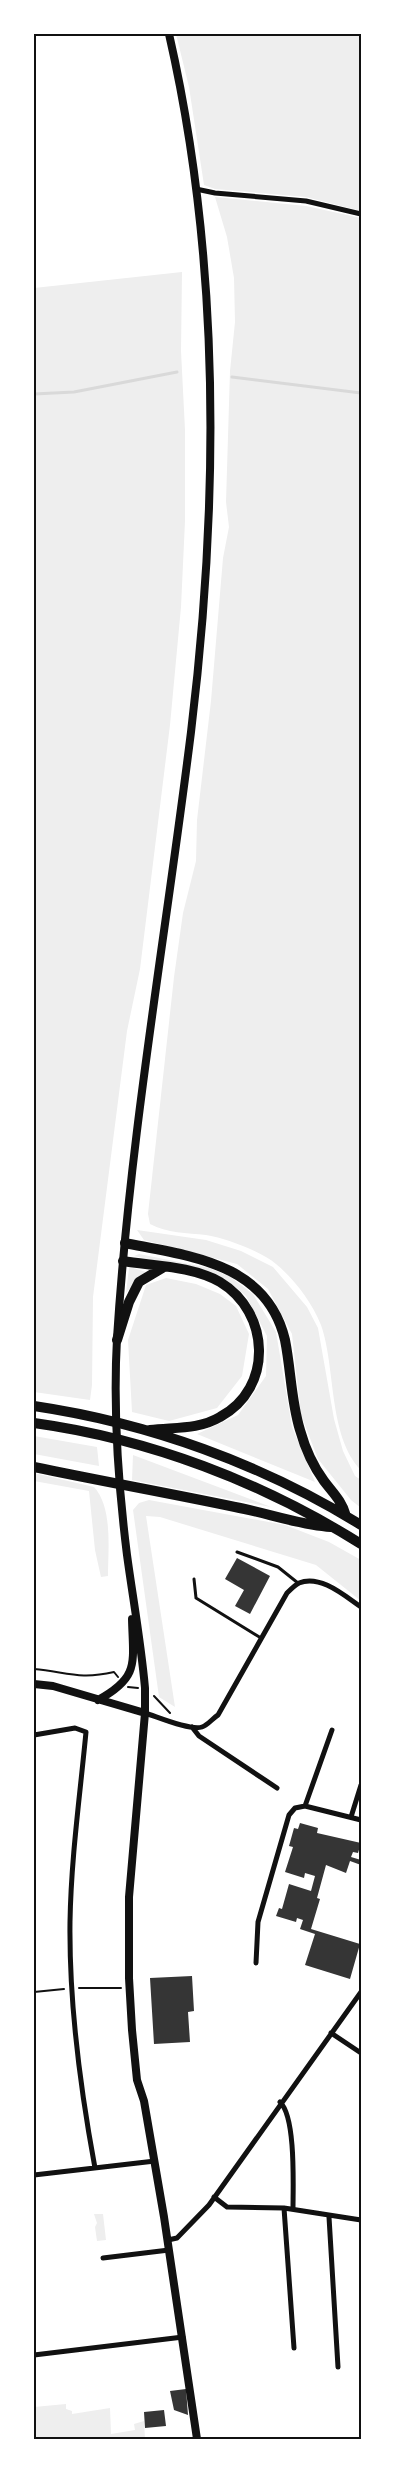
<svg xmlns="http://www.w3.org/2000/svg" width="395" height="2473" font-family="'Titillium Web',sans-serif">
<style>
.green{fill:#eee}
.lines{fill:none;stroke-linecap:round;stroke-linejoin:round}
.stream{stroke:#d9d9d9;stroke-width:3}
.building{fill:#353535}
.path{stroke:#111;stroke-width:2}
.service{stroke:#111;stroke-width:3}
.minor{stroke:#111;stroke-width:5}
.secondary{stroke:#111;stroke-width:8}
.trunk{stroke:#111;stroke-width:10}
.neatline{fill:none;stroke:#111;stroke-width:2}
</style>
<rect width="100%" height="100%" fill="#fff"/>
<path class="green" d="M176,34H361V211L306,197L215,189L204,185L189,87Z
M215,197L306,206L361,218V1470C328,1436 336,1367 321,1325C312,1302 294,1279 276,1264C261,1251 225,1238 206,1235C187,1233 167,1233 150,1224L148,1214L174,977L183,913L196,861L197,820L211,701L223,558L229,527L226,502L230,371L235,322L234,278L227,237Z
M182,272L181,351L185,430V521L181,607L170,725L140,969L127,1031L93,1297L92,1385L90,1400L34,1392V288Z
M137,1230L206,1240L241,1251L273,1267L307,1307L318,1328L334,1419L343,1451L355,1476L361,1480V1508L351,1500L318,1459L301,1415L292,1334L268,1289L237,1264L144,1240Z
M139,1254L209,1268L229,1276L253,1294L276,1332L292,1427L315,1482L197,1434L238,1415L266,1376L267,1336L246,1296L229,1282L217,1275L134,1256Z
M130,1267L146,1272L126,1293L129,1268Z
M166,1278L196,1284L220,1294L236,1306L249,1334L242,1376L217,1408L169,1421L132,1412L128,1340L146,1285Z
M34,1436L97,1447L99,1466L34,1454Z
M133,1455L271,1507L132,1480Z
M34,1473L94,1487C113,1508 108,1549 108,1576L101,1577L95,1550L89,1491L34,1481Z
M149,1500L285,1525L329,1542L361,1560V1601L316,1565L160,1517L146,1516L175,1707L159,1697L133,1510L139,1503Z
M94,2214H103L106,2240L97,2241L95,2227L97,2223Z
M66,2404V2409L72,2411V2414L110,2408L111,2434L135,2430L134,2424L144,2421L145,2439H34V2407Z"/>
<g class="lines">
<path class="stream" d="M232,377L361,393
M34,394L74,392L177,372"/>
</g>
<path class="building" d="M237,1558L270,1576L250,1614L235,1606L244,1590L225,1579Z
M300,1823L318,1828L317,1833L361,1843L358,1853L353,1852L351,1857L361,1860V1865L350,1861L346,1873L326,1865L317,1898L320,1899L311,1929L360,1944L350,1979L305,1965L315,1934L300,1929L303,1920L297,1918L296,1922L276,1916L279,1908L282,1909L289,1884L311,1891L315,1876L305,1873L304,1878L285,1872L293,1847L289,1846L294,1828L298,1829Z
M192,1976L194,2011L188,2012L190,2042L154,2044L150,1978Z
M186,2389L188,2415L174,2410L170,2391Z
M164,2410L166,2426L145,2428L144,2412Z"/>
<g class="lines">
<path class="path" d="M34,1669C67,1672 79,1680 114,1672L118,1677
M128,1687L138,1688
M154,1696L170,1713
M79,1988H121
M34,1992L64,1989"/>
<path class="service" d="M237,1552L278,1567L298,1583
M194,1579L196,1598L261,1638"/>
<path class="minor" d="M196,189L215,193L306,201L361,214
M145,1713C158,1717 190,1731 202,1727C208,1725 213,1718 218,1715L287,1593C290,1590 295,1585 299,1583C320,1574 345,1596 361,1607
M192,1727L199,1736L277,1788
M34,1735L75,1728L86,1732C80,1795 71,1859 70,1922C69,2004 80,2087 95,2168
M305,1806L332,1730
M351,1817L361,1785
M256,1963L258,1922L289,1815L295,1808L305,1806L361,1820
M331,2033L361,2053
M280,2102C296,2117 293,2186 293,2209
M34,2175L155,2161
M214,2197L227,2207L284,2208L361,2220
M284,2208L294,2348
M329,2217L338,2367
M168,2240L177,2238L209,2205L361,1992
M103,2258L169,2250
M34,2355L183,2337"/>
<path class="secondary" d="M169,34C221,261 219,502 191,732C166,934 130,1135 117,1338C113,1410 118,1483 127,1555C133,1599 141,1643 145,1688V1713L129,1897V1978L132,2030L137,2080L144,2101L164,2217L197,2439
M34,1684L53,1686L145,1713
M98,1700C140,1677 133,1663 132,1619"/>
<path class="trunk" d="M125,1243C190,1256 267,1263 285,1340C291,1370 291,1401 300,1430C305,1448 313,1466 324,1481C333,1493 342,1501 346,1516
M123,1261C154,1266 192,1266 220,1282C270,1312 274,1388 220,1417C198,1430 174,1427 150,1430
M117,1340L129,1302L139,1282L164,1267
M34,1406C149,1423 262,1464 361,1525
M34,1423C150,1439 262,1482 361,1544
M34,1467C101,1481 168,1493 235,1507C267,1513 299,1525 331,1527"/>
</g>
<rect width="395" height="2473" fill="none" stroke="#ffffff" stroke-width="70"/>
<rect x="35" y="35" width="325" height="2403" class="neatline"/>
</svg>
